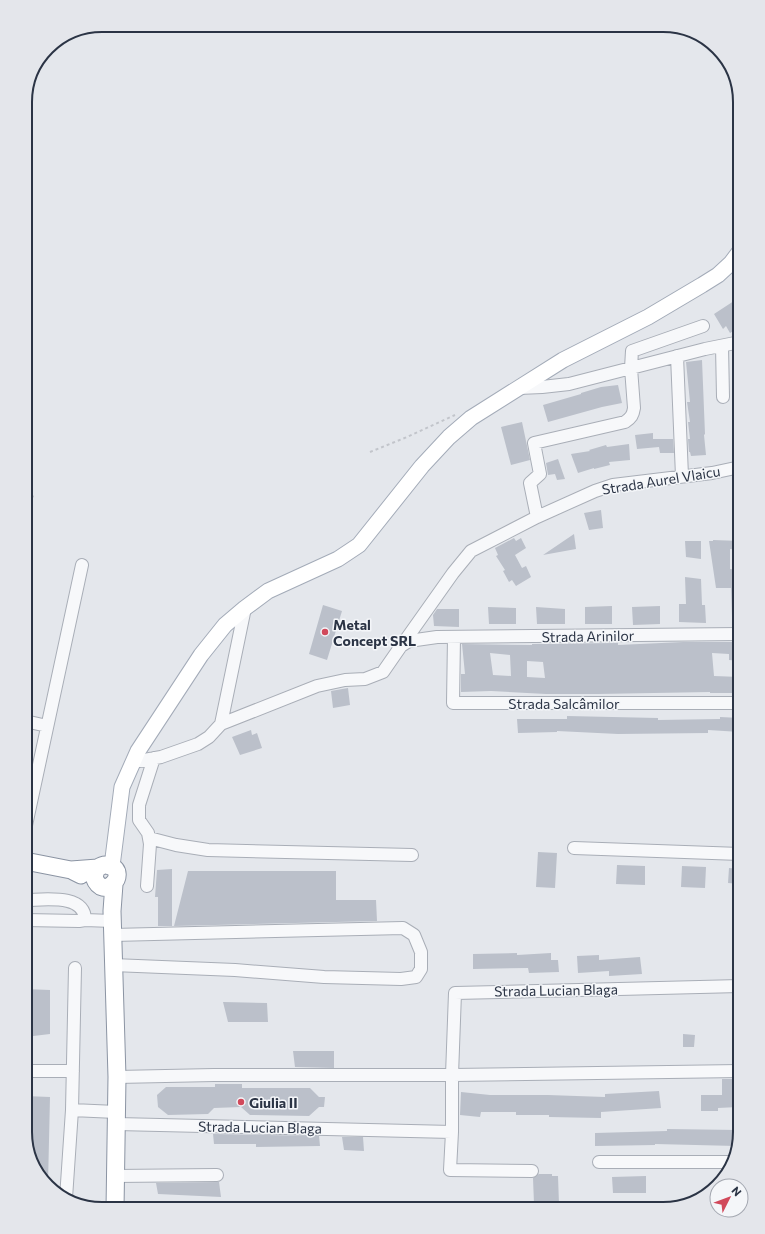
<svg xmlns="http://www.w3.org/2000/svg" width="765" height="1234" font-family="Commissioner,sans-serif">
<style>
.building{fill:#bbc0ca;fill-rule:evenodd}
.lines{fill:none;stroke-linecap:round;stroke-linejoin:round}
.minor-casing{stroke:#a9aeb7;stroke-width:14}
.major-casing{stroke:#a3abb8;stroke-width:17}
.highway-casing{stroke:#8b94a3;stroke-width:19}
.path{stroke:#c2c5cb;stroke-width:2;stroke-dasharray:3 3;stroke-linecap:butt}
.minor{stroke:#f7f8fa;stroke-width:12}
.major{stroke:#fff;stroke-width:15}
.highway{stroke:#fff;stroke-width:17}
.poi-dot{fill:#d1495b;stroke:#f4f6f9;stroke-width:1.5}
.labels{text-anchor:middle;dominant-baseline:central;stroke-width:3;stroke-linejoin:round;paint-order:stroke}
.street-label{font-size:14px;fill:#2b3445;stroke:#f4f6f9}
.poi-label{font-size:14px;font-weight:bold;fill:#2b3445;stroke:#f4f6f9;text-anchor:start}
.rim{fill:none;stroke:#2b3445;stroke-width:2}
</style>
<rect width="100%" height="100%" fill="#e4e7ec"/>
<path class="building" d="M740,297V327L730,333L726,326L723,329L714,314Z
M702,360L705,434L704,435L706,455L691,456L690,452H689L688,439H690L688,422H690L687,402H690L686,362Z
M618,385L622,403L602,407L548,422L543,405L581,394V393L601,387Z
M522,422L530,460L511,465L501,427Z
M653,433V439H673L674,453H660L659,447L637,449L635,435Z
M629,444L630,460L609,462L610,465L594,469V468L578,473L571,454L590,451L589,450L606,445L607,447Z
M558,459L565,479L557,480L555,474L548,475L546,463Z
M601,510L603,528L589,530L584,513Z
M574,534L576,549L543,555Z
M514,538L516,541L521,538L526,548L515,555L522,568L526,566L531,577L516,586L512,580L509,582L503,571L505,570L496,556L498,555L495,548Z
M713,540L740,541V550L730,549V569L740,570V617H732L731,588H716L709,541H713Z
M685,541H701V559L686,557Z
M685,577L701,579L702,605H705L706,623L679,622V604H686Z
M323,605L342,611L327,660L309,654Z
M612,606V624H585V607Z
M660,606V624L633,625L632,607Z
M488,607L516,608V624H489Z
M536,607L565,609V624H537Z
M437,609H459V627L434,626L433,615Z
M683,642H740V661L729,660V654L712,653L714,676L740,677V693H710V692L598,694H546L491,691L461,692V674H465L462,644L532,645V644L618,643V645ZM490,653L510,655L511,676L493,675ZM527,661L543,662L545,678L527,677Z
M348,688L350,705L333,708L331,691Z
M567,716L658,718V720L720,719V717L740,718V732L708,730V733L618,734L557,731V732L518,733L517,719H567Z
M251,730L252,735L257,733L262,748L240,755L232,737Z
M538,852L557,853L555,888L536,887Z
M617,865L645,866V885L616,884Z
M682,866L706,867L705,888L681,887Z
M729,868L740,869V884L728,883Z
M172,869V926H158V897H155L157,870Z
M188,871H336V900H376L377,921L174,926Z
M517,953V955L551,953V960H558L559,972L529,973L528,968L473,969V954Z
M599,955V960L640,957L642,974L609,976V971L578,973L577,956Z
M25,989L50,990V1034L25,1037Z
M223,1002L267,1003L268,1022H228Z
M683,1034L695,1035L694,1047H683Z
M293,1051H334V1068L295,1067Z
M722,1079H736L738,1107L718,1108V1111H701V1095H722Z
M215,1084H242V1088H310L319,1097H325L324,1107H319L309,1116L250,1115L241,1107L214,1108L208,1114L168,1115L158,1107L157,1095L166,1087H215Z
M659,1091L661,1108L601,1112V1118L549,1117V1115H516V1112H481L480,1117L460,1115L461,1092L490,1095H548L605,1097V1094Z
M25,1096L50,1097L48,1184L33,1166L25,1132Z
M667,1129L738,1130V1140L736,1146L655,1144V1145L595,1146V1133L667,1131Z
M213,1134L319,1136L320,1146L256,1147V1144H214Z
M342,1137H363L364,1151L344,1150Z
M539,1174H552V1176H558L559,1204H534L533,1178Z
M646,1176V1193H613L612,1177Z
M219,1182L221,1197L158,1194L156,1183Z"/>
<g class="lines">
<defs>
<path id="minor" d="M703,326L632,351L631,368L634,408C633,415 631,418 625,422L534,443L540,474L530,483L537,517L595,491L613,485L712,473L740,467
M722,346L723,397
M677,356L682,476
M519,388L542,387L569,384L705,349L740,342
M454,637L453,703H740
M402,645L453,573L471,551L537,517
M25,721L47,726
M221,724L245,608
M133,762L161,757L198,744L209,737L221,724L317,686L345,680L365,679L383,672L401,646L409,641L437,637L740,634
M25,830L82,565
M149,838L176,845L208,850L412,855
M574,848L740,854
M147,886L150,844L148,833L139,820V805L154,758
M25,900C43,900 85,893 85,920L112,921
M25,920L79,921L85,920
M113,935L403,928L414,935L421,952V969L416,977L401,979L324,977L235,970L113,965
M25,1071H73
M117,1077L214,1075H452L740,1071
M72,1110L116,1112
M117,1124L452,1132
M599,1162H732
M532,1171L450,1170L452,1132V1075L455,993L740,986
M115,1176L217,1175
M66,1198L72,1110L75,968"/>
<path id="major" d="M112,866L122,787L138,751L201,655L225,625L245,608L268,591L338,559L359,545L422,466L449,437L471,418L563,360L648,317L702,285L718,275L731,263L740,251"/>
<path id="highway" d="M25,861L71,870L81,875
M71,870L98,868C102,865 105,864 110,866C130,873 103,903 94,877L96,870L98,868
M114,884L112,911L117,1077L115,1209"/>
</defs>
<use href="#minor" class="minor-casing"/>
<use href="#major" class="major-casing"/>
<use href="#highway" class="highway-casing"/>
<path class="path" d="M370,452L407,437L455,415
M25,495L36,497"/>
<use href="#minor" class="minor"/>
<use href="#major" class="major"/>
<use href="#highway" class="highway"/>
</g>
<g class="poi-dot">
<circle cx="325" cy="632" r="4"/>
<circle cx="241" cy="1102" r="4"/>
</g>
<g class="labels">
<g class="street-label">
<text transform="translate(661 480) rotate(-9)">Strada Aurel Vlaicu</text>
<text transform="translate(588 636) rotate(-1)">Strada Arinilor</text>
<text x="564" y="703">Strada Salcâmilor</text>
<text transform="translate(556 990) rotate(-1)">Strada Lucian Blaga</text>
<text transform="translate(260 1127) rotate(1)">Strada Lucian Blaga</text>
</g>
<g class="poi-label">
<text x="333" y="624">Metal<tspan x="333" dy="16">Concept SRL</tspan></text>
<text x="249" y="1102">Giulia II</text>
</g>
</g>
<path d="M0 0H765V1234H0ZM102 32H663A70 70 0 0 1 733 102V1132A70 70 0 0 1 663 1202H102A70 70 0 0 1 32 1132V102A70 70 0 0 1 102 32Z" fill="#e4e6eb" fill-rule="evenodd"/>
<path class="rim" d="M102 32H663A70 70 0 0 1 733 102V1132A70 70 0 0 1 663 1202H102A70 70 0 0 1 32 1132V102A70 70 0 0 1 102 32Z"/>
<g transform="translate(729 1198) rotate(48)"><circle r="19" fill="#f4f6f9" stroke="#a4a8b1"/>
<path d="M0-3L7 15L0 10L-7 15Z" fill="#d1495b"/>
<text y="-6" font-size="11" font-weight="bold" text-anchor="middle" fill="#2b3445">N</text>
</g>
</svg>
